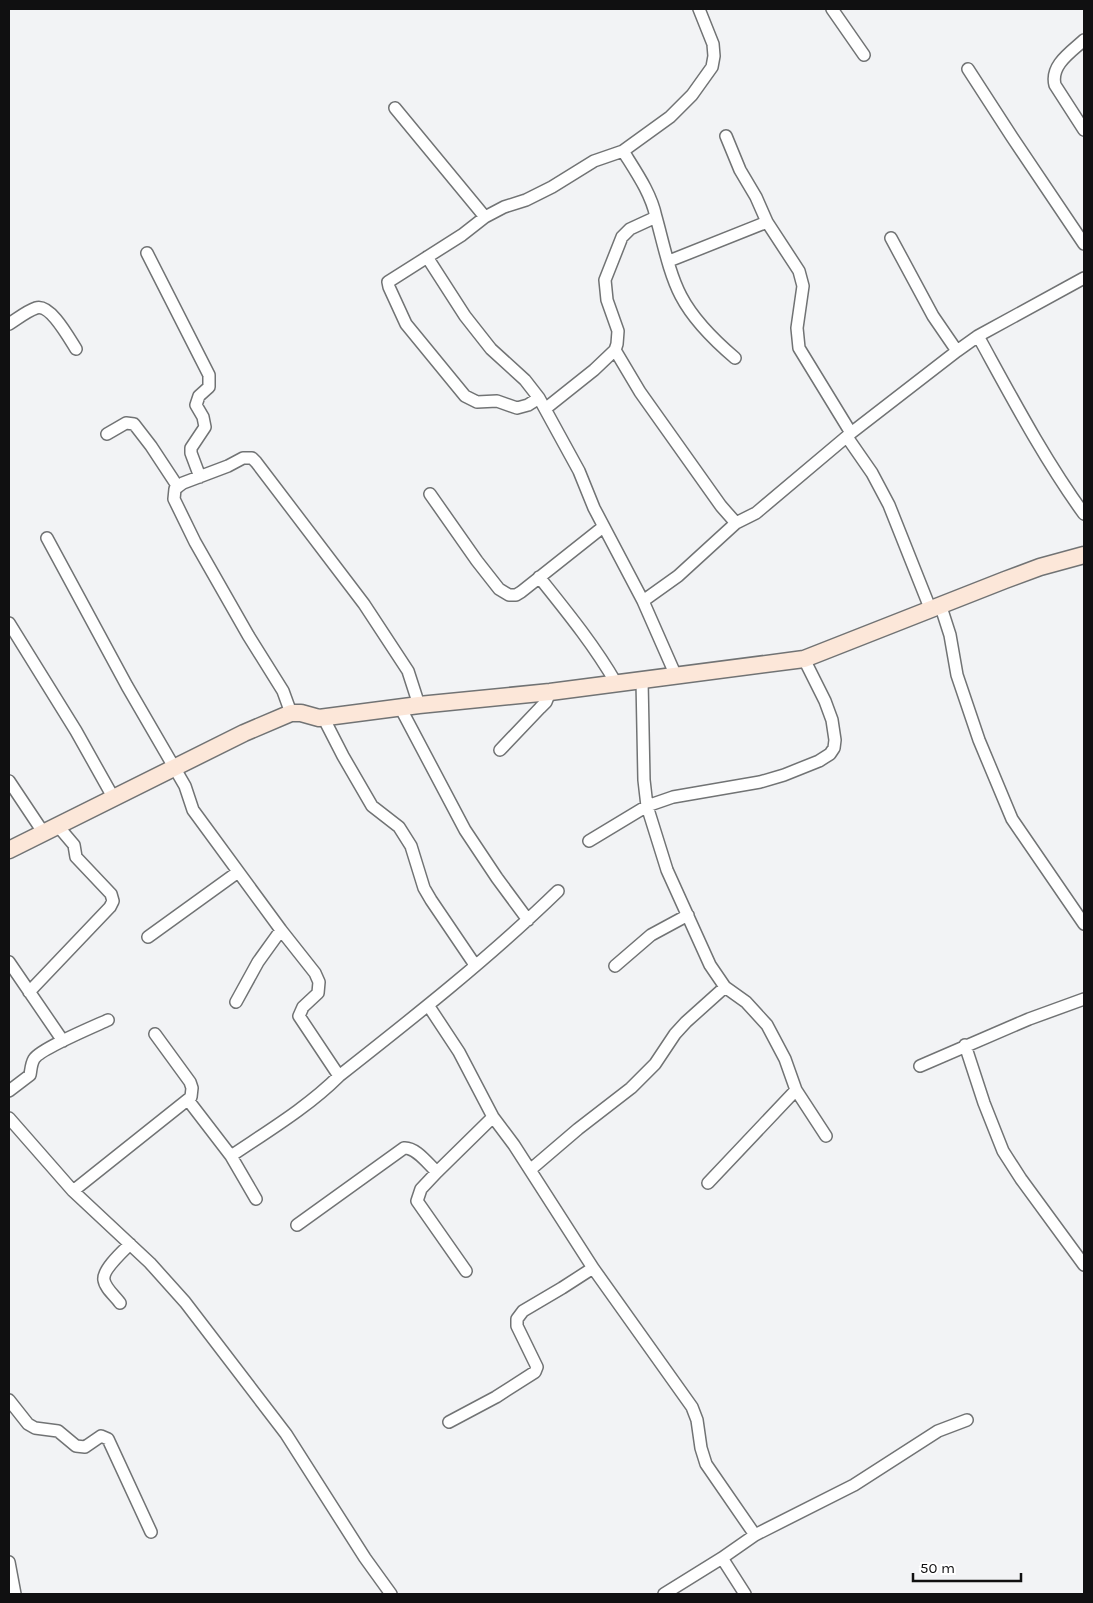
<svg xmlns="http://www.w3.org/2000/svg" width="1093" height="1603" font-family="Karla,sans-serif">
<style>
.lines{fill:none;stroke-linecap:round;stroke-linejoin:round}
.street-casing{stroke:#717374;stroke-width:14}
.secondary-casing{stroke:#717374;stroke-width:19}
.street{stroke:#fff;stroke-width:11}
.secondary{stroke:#fce7d9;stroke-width:16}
</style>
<rect width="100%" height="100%" fill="#f2f3f5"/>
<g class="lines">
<defs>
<path id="street" d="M832,9L864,55
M1084,40C1071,52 1050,65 1055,85L1084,130
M968,69L1012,137L1084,244
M395,108L485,217
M656,217C663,242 669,273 681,296C693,319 715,341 735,358
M767,222L799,271L803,286L797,328L799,348L851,433
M891,238L933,316L957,351
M147,253L209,375V387L199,396L196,405L203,417L205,427L191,448V453L200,477
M427,257L465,316L491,349L525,380L539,398L579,471L594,508L643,601L676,676
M669,261L767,222L756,197L740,170L726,136
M9,324C17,319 27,311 36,308C50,303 69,338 76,349
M978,336C1011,396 1044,459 1084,514
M615,350L640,392L721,506L736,523L756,513L851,433L957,351L978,336L1084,278
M539,398L528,405L517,408L497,401L477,402L465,396L406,324L389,287L388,282L462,235L485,217L504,207L526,200L552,187L594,161L623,151L670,117L692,95L712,67L714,56L713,44L699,9
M545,409L594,370L615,350L617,344L618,331L607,300L605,280L622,237L630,229L656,217C651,193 636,172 623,151
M107,434L126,423L134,424L151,446L178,487
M847,437L872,473L889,505L930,608
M430,494L477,561L499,589L509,595H516L521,592L603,527
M47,538L127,686L185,786L193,810L281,930L315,973L319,982L318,993L303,1007L299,1016L339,1076C414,1017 489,958 558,891
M539,577C567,612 594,645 616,683
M643,601L678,576L736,523
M940,604L950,635L957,675L979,740L1012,819L1084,924
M9,623L76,731L113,797
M642,680L644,780L647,806L667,870L710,965L725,987L746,1002L767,1025L785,1059L796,1090L826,1136
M400,707L465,830L497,878L528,920
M291,713L283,691L248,635L195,542L174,499L175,489L183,483L228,466L243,458H252L256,462L364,604L408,671L419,705
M323,717L343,756L372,806L399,827L411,846L424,888L431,900L475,965
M500,750L540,708L546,702L550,692
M9,781L43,832
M589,841L647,806L673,797L760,782L784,775L819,761L830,754L834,748L835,740L832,720L825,701L804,659
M148,937L238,872
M9,962L63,1041
M615,966L651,935L688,915
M29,992L110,907L113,901L111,894L76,857L74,845L57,825
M236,1002L258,962L281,930
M428,1005L459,1052L493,1117
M965,1045L984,1103L1003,1151L1021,1179L1084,1265
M920,1066L1029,1019L1084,999
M9,1091L30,1075C31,1070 31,1064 34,1059C40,1049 95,1026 108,1020
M188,1100L231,1156L256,1199
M9,1118L73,1191L150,1263L185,1302L286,1434L365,1558L391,1594
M231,1156C268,1131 308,1107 339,1076
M530,1170L578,1129L631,1088L655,1064L675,1034L686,1022L725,987
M437,1172L421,1189L417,1201L466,1271
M708,1183L796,1090
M73,1191L191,1097L192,1088L190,1082L155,1034
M297,1225L404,1148C416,1147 428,1164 437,1172L493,1117L514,1145L593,1268L562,1288L523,1311L517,1319V1326L537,1367L535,1372L496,1397L449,1422
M593,1268L692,1407L697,1420L701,1448L706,1464L755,1535
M120,1303C115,1296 105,1288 104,1280C102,1270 123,1251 130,1244
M9,1400L28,1424L35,1428L58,1431L76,1446L85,1447L101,1436L108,1439L151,1532
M722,1558L745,1594
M9,1562L15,1594
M664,1594L722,1558L755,1535L854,1485L938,1431L967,1420"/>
<path id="secondary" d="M9,850L244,733L291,713H301L319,718L419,705L550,692L804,659L1005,580L1040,567L1084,555"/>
</defs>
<use href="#street" class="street-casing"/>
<use href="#secondary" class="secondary-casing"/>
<use href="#street" class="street"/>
<use href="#secondary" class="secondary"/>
</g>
<rect width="1093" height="1603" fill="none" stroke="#101011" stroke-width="20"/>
<path d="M913 1573v8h108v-8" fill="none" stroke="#101011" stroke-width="2.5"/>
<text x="920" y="1573" font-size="15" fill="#101011" stroke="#ffffff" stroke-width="4" paint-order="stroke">50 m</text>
</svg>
